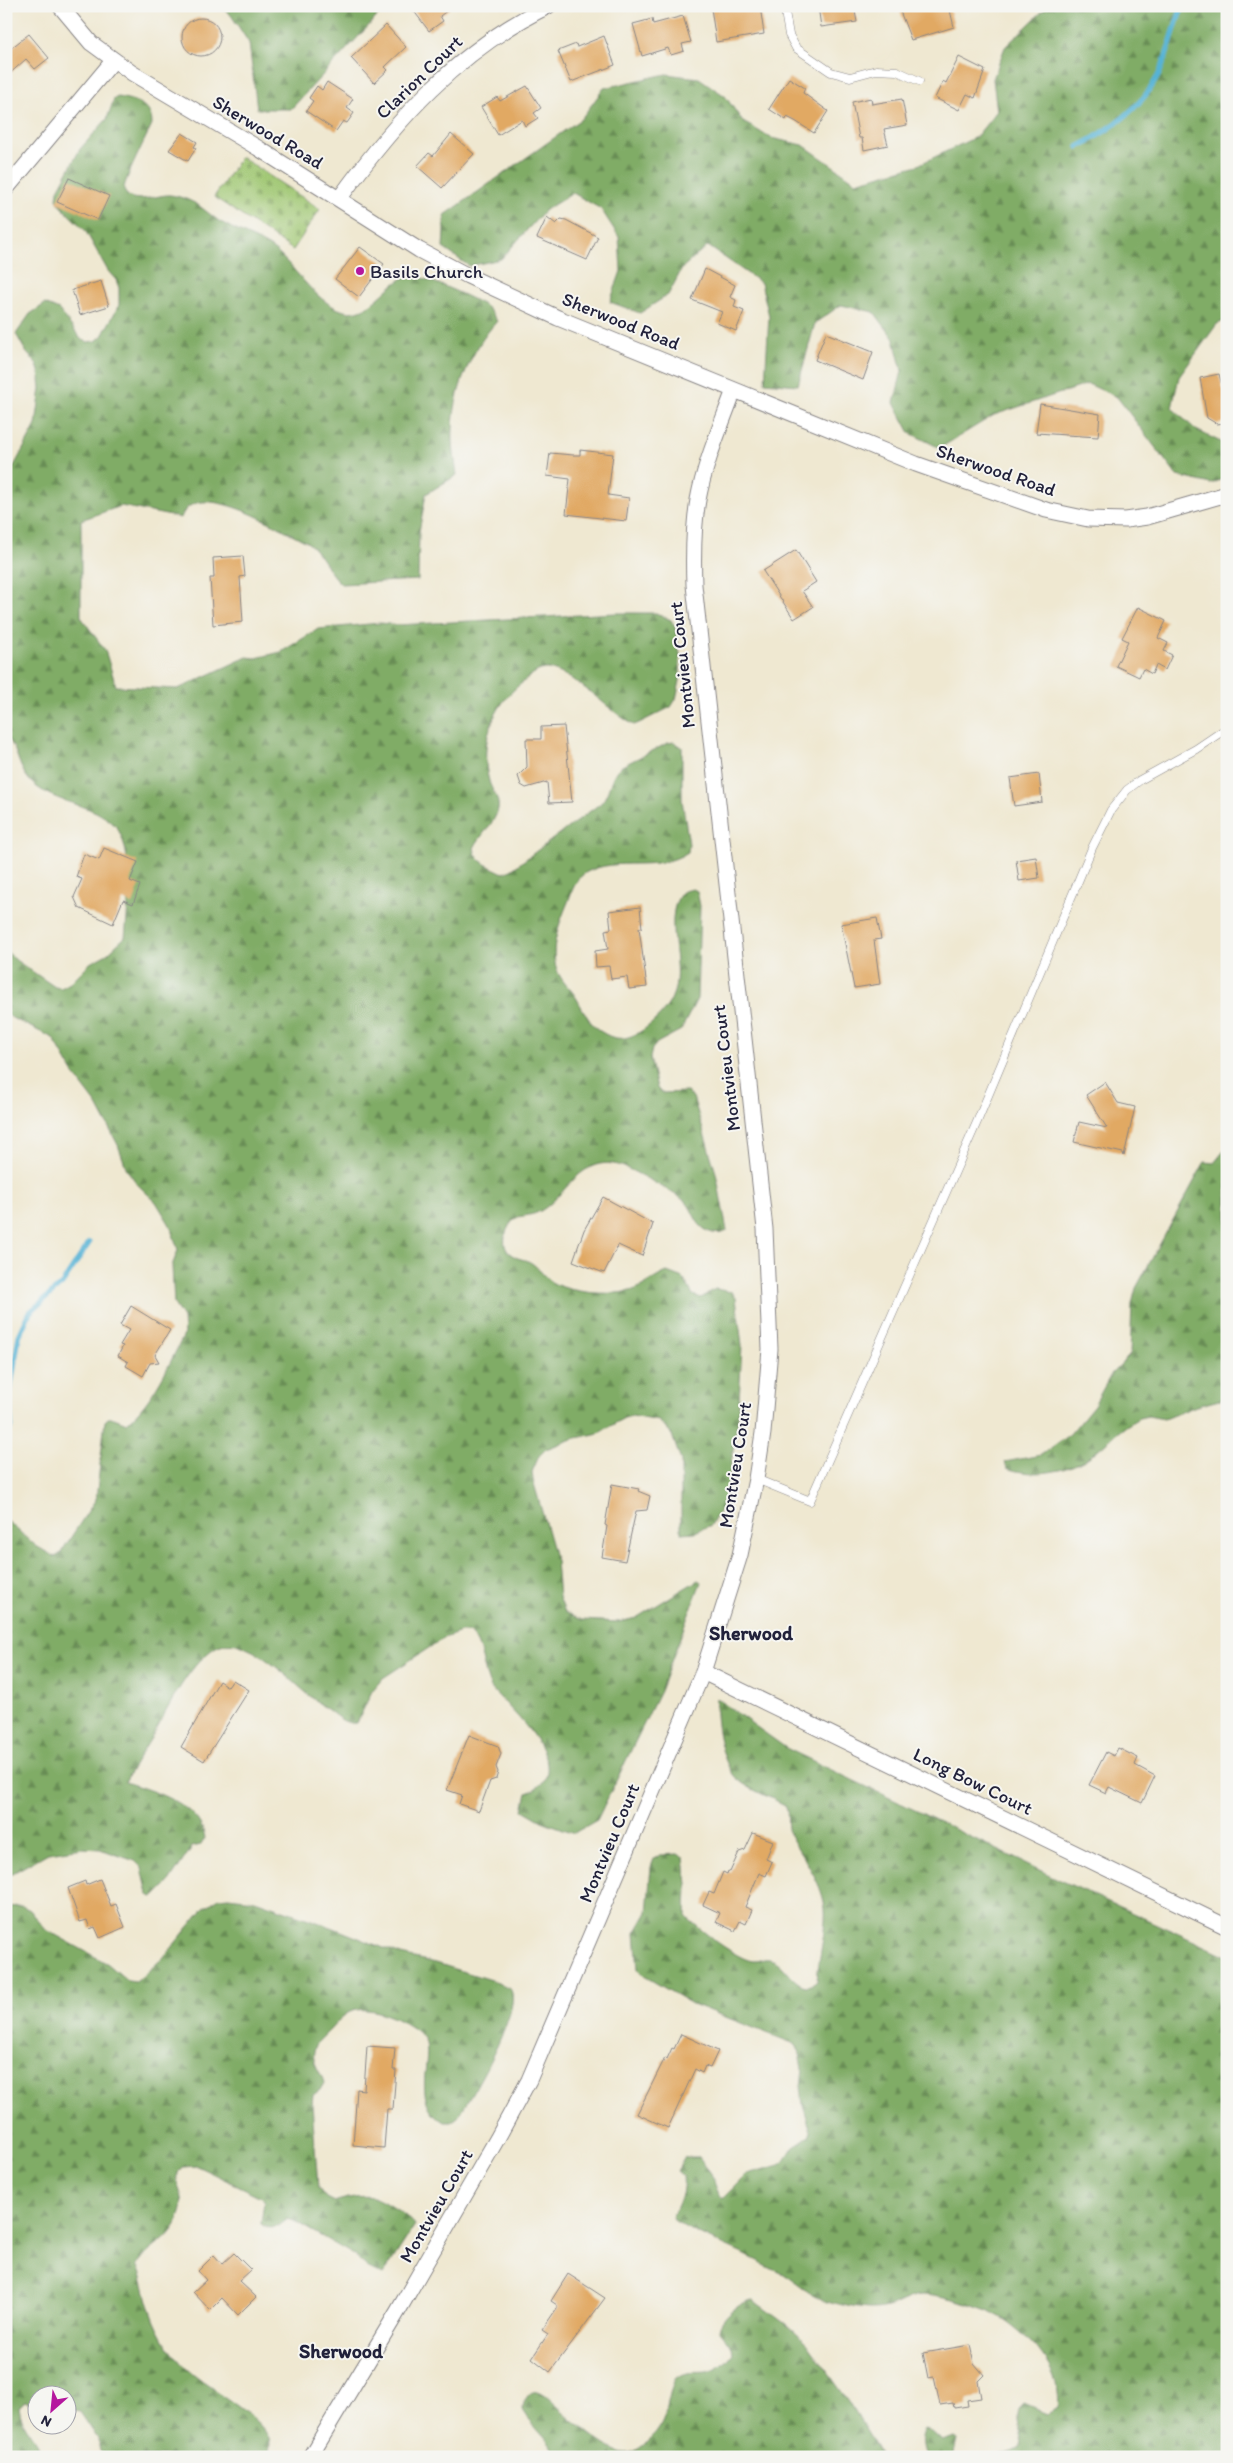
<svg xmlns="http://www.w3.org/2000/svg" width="1233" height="2463" font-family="Itim,sans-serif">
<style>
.forest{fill:url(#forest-firs);stroke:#516750}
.cemetery{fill:url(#cemetery-stones);stroke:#627558}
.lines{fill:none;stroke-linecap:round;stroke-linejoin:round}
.stream{stroke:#57b3d5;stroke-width:5.5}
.building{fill:#e1a963}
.service-casing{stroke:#888586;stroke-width:9}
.minor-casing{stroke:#888586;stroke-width:17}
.service{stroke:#fff;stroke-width:8}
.minor{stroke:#fff;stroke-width:15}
.poi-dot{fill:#b5179e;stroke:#f6f6f2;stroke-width:2}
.labels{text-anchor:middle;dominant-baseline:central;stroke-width:4;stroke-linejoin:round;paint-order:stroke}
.street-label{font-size:19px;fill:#22223b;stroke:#f6f6f2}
.poi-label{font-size:19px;fill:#22223b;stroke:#f6f6f2;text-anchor:start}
.neighbourhood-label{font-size:20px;font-weight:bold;fill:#22223b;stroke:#f6f6f2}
</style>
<defs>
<pattern id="forest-firs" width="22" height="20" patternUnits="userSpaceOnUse" patternTransform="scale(1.25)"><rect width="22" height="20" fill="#80ac66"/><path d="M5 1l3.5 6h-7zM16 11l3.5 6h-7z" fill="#688c55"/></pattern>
<pattern id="cemetery-stones" width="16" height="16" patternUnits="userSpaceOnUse" patternTransform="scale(1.25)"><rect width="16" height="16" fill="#a1c874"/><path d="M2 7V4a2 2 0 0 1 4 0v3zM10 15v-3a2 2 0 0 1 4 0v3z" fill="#8aac65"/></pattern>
</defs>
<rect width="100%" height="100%" fill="#f6f6f2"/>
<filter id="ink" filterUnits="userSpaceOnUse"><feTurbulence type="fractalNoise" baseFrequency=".02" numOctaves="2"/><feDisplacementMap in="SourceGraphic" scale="10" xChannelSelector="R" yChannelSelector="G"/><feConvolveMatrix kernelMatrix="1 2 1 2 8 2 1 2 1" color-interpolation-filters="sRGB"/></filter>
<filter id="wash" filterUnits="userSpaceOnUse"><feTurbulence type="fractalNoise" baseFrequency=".0096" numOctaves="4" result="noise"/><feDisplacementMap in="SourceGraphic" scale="20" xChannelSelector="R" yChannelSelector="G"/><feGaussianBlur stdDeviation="1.12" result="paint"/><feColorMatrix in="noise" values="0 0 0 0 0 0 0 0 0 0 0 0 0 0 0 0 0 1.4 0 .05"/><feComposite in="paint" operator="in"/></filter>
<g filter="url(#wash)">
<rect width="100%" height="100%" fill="#efe8d1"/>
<path class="forest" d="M220,6H387L291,109H257L249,43L231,15Z
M1048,6H1227V320L1217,324L1179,377L1172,408L1196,430L1227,445V477L1211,484L1177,476L1117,397L1088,384L994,415L940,448L910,433L894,403L902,371L894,339L874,312L841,305L815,323L798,385L765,382L769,316L761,283L708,246L683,267L668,295L640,313L610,302L621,271L619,237L601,209L573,193L545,210L501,259L469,266L443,248L445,215L581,119L604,88L666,74L699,78L725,96L743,122L771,138L803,145L856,182L918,165L976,137L997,111L993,79L1005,47Z
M118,97C135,100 152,105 152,124C148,134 122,184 124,190C130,207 159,194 170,195C179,196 190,200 198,205C205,210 212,216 219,221C235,231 254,237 270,247C296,265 312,301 344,311C370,318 388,281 409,276C418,273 475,299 485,306C490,309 493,316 497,321C471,350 454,390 453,429C452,444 455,460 457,475L426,494L419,532L418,580L341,584C327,572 322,553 307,542C282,530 195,475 181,518L121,506L81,520V617L105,650L116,686L178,689L247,657L256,658L281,652L318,629L380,623L397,625L616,613H656L671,620L675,627L680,654V681L676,699L671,707L639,723L634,725C607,710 578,675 548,669C538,668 529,677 522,683C492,705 479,745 489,781C491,790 500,798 498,809C495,823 480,835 474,848C476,863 490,866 503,873L511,870L601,803C611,792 609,777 620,767L668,743L674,742L682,747V800L689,844L688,852C656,874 617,855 585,873C575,880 572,891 568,902C559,924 546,955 561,978C566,986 573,991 577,999C585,1013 591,1027 605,1034C618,1041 627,1039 640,1032C654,1023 669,1009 674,992C683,964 663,920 680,895C683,890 689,890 693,889L697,891L700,906L697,999L681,1030L657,1043L652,1049L650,1058L657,1088L661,1093L687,1092L693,1097L716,1173L727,1231C720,1235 712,1234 706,1230C695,1224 694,1211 686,1202C680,1196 634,1171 624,1167C576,1148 563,1210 529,1215C526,1216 521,1216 518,1217C506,1223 498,1247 512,1255C519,1260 527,1259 533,1264C541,1270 546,1280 555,1284C575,1293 605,1295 626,1292C642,1289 652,1278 667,1272L683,1278L693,1295L701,1298L715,1289L732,1292L736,1298L742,1345L738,1419L725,1502L711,1525L695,1532L681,1533V1461L672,1435L659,1421L632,1416L624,1418L599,1433L572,1439L546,1449L539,1456L532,1472L533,1480L556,1561L559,1597L565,1612L582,1620L619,1622L636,1618L698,1580L701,1582L660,1691L597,1820L574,1833L542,1821L523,1810L527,1793C531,1791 537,1788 540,1785C568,1759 507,1707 491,1688C482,1671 484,1646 469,1632H461L444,1638L383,1678L372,1691L357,1723C343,1725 335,1714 324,1707C296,1687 274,1659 242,1646C234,1642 223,1643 216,1647C185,1667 167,1713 148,1743C140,1756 132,1768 125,1782C153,1791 200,1804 205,1838L201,1845L192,1847L169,1882L157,1895L152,1897L148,1894L142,1868L135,1861L100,1849L83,1848L48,1853L6,1877V1520L36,1546L55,1557L60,1554L96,1499L105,1421L108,1418H114L127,1423C154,1400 168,1366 184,1335L183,1318L174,1304L172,1266L178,1250L170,1225L156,1202L138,1185L127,1170L118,1145L97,1105L75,1076L53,1038L12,1018L6,1013V951L17,961L55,987L61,988L70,983L90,963L107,954L125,937C128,908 134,853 117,828C112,821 103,816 96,812C76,803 54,800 37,787C16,771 21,753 6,736V481L36,425L41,388L39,371L36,363L26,352L16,334L30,314L45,304L59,310L81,339L88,342L96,341L102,336L119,305V288L116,280L108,271L85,230L61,207L57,199L58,190L80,149L107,119L114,99Z
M1227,1147V1398L1196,1406L1164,1419L1148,1416L1139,1418C1120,1428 1106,1444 1089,1457C1068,1472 1032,1478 1007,1468L1005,1462L1041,1455L1070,1434L1094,1405L1112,1373L1130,1355L1132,1304L1136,1288L1203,1165L1205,1162L1214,1163Z
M716,1698L786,1748L1058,1879L1227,1956V2457H996L1019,2449L1023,2443C1021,2429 1012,2414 1024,2404L1047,2414L1058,2407C1064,2372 1029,2336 1002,2318C988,2309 940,2295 923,2295C912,2295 901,2302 891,2306C871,2313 846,2306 827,2301C807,2295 795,2280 776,2270C742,2252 707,2240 674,2221L672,2217C679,2204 685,2191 683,2176L677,2171L685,2157H698L710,2172L720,2197H724L747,2174L779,2165L785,2161L794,2147L809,2137L811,2131L803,2106L801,2086L803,2068L799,2050L795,2044L692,2004L644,1976L638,1969L635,1933L647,1912L651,1867L654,1859L660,1855L678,1854L684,1858L687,1884L686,1916C696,1927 738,1960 753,1961C762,1961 765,1956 775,1961C787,1966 800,1998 817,1981C818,1960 824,1941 825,1920C828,1888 804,1861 790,1835C785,1825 790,1815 785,1805C770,1797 750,1790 737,1779C721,1764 714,1718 716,1698Z
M228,1897L255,1900L334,1928L401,1955L436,1963L494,1981L511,1990C522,2010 471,2097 458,2117L451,2122H444C406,2100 438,2052 422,2036C409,2022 375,2007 356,2010C345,2012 337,2022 330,2030C324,2036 315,2043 314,2051C311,2063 322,2073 324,2083L320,2090L313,2095L312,2104L318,2188L326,2198L334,2202C346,2198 360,2195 373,2197C382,2199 410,2217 415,2225L383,2275L367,2267L354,2255L296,2222L287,2219C277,2226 272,2232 261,2224L264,2202L261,2197L197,2166L182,2167C168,2182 188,2191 181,2213C171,2243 152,2243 137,2265C143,2275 145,2290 148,2301C155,2327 168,2351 188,2370C207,2388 258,2414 269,2438C271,2443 269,2451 268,2457H118L100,2452L98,2439L80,2412L68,2410V2396H38L37,2406L25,2401L19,2407C21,2429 39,2437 42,2457H6V1907L22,1906L30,1910L45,1929L108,1964L128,1981L136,1982L163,1958L204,1908L219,1898Z
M753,2300L787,2325L807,2343L849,2402L882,2457H557C550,2439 532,2427 522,2410C531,2374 549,2400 565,2413C577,2423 612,2456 629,2453C639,2451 649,2440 656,2433C668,2419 667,2395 675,2379C692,2363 710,2386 733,2353L732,2347L719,2331C719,2318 742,2301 753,2300Z
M925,2429L931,2431L942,2441L955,2437L958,2439L954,2457H925C921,2447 920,2438 925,2429Z"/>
<path class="cemetery" d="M241,157L320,209L293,250L214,197Z"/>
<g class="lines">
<path class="stream" d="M1078,147C1109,130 1141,109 1158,76C1168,56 1173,31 1181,10L1186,6
M6,1440L11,1424L9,1397L19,1336L30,1312L62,1284L89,1243"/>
</g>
<g id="blocks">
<path class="building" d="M410,6H453L440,16L443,21L429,31Z
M725,6H760L764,34L716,42L711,8Z
M818,6H854L857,22L821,27Z
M898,6H949L954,27L911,40Z
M683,16L691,42L682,44L684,51L671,55L668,48L642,56L633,24L652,19L653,24Z
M182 37a19 19 0 1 1 38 0a19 19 0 1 1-38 0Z
M386,25L406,47L385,67L388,70L374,83L351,58Z
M29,34L49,58L35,69L26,59L6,77V52Z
M604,36L615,65L571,82L558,51L576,44L577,47Z
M959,57L985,70L975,98L967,94L959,110L935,98L943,81L946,83Z
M789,78L805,88L803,93L828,111L814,133L795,121L787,117L786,120L769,109Z
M327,82L353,99L347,108L354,113L347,123L343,121L336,131L306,111L313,101L309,98L317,86L322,90Z
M527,86L541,108L534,113L538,118L525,126L522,120L498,135L481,107L497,97L500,101Z
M871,98L872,104L902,99L907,125L884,129L888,145L864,150L862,138H859L852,102Z
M182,133L197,142L194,147L196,148L188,161L169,150Z
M451,134L474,154L442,188L417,166L429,153L433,156Z
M69,178L109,196L98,220L57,202Z
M547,217L556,224L561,219L566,220L598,237L587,260L537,238Z
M360,247L384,264L359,297L335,279Z
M705,269L735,285L730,297L736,300L734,307L744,311L736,331L717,323L722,312L692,300Z
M101,281L109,306L80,315L72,290Z
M826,333L873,352L863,380L815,360Z
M1219,374L1223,389L1227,388V417L1224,423L1217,424L1207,418L1200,378Z
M1040,404L1100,414L1098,437L1036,433Z
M580,450L613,454L608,495L629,498L626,521L566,514L570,479L547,476L550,453L573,455H580Z
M796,550L816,582L802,591L813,607L794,619L763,571Z
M243,556L245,576L240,577L243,622L213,625L210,578H214L213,558Z
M1138,607L1166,621L1158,638L1168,643L1164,651L1172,655L1165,670L1156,665L1152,674L1143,669L1139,677L1116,666L1128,641L1122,638Z
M564,726L572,802L549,803L547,782L526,788L521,785L518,776L527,767L526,739H541V727Z
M1039,774L1042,802L1014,806L1010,778Z
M104,848L138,862L130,881L140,885L133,904L123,900L113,924L79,908L74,897L82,879L76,877L84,854L99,860Z
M1036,857L1039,878L1019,881L1016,860Z
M640,907L642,928H639L647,987L629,989L627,977L611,979L609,966L596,967L595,951L608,949L605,930L611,929L609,911Z
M877,918L881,939L874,940L880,984L854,988L841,924Z
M1105,1082L1118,1103L1135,1107L1124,1156L1123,1153L1074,1142L1079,1122L1107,1128L1086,1095Z
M603,1197L653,1224L642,1256L618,1245L604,1273L573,1261L584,1230Z
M131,1306L170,1330L155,1355L159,1362L150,1363L143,1376L126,1366L128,1362L118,1356L123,1346L120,1345L129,1330L120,1325Z
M612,1484L639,1489L638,1491L650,1496L647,1510L636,1511L625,1561L602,1557L607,1526L605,1525Z
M233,1680L249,1690L204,1761L181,1747L219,1681L228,1687Z
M469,1735L498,1746L501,1754L496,1767L498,1772L496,1779L490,1781L479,1811L459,1804L462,1795L447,1790Z
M1118,1748L1138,1758L1135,1765L1155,1776L1142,1803L1109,1787L1106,1793L1089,1785L1106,1752L1114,1756Z
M753,1833L773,1841L766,1859L772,1862L766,1876L759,1873L745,1907L752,1910L746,1924L740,1921L735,1931L716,1922L720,1913L703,1905L709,1892L714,1894L723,1872L727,1874L728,1871L730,1872L739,1852L745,1850Z
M100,1879L111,1906L116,1904L125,1927L100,1938L95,1927L90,1929L87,1920L80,1922L68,1888L85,1881L86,1885Z
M681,2034L718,2051L710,2068L705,2066L702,2073L695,2069L668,2128L637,2114L665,2058L667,2059L672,2048L674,2049Z
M367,2046L395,2048L393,2070H396L393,2109H387L384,2148L353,2145L357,2089L364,2090Z
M234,2253L251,2270L239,2281L256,2297L238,2315L222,2298L210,2310L193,2292L206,2280L198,2271L214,2255L222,2264Z
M568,2274L605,2298L550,2372L532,2358L548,2334L542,2330L557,2308V2305L551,2301Z
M970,2345L974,2363L984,2375L978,2381L981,2398L967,2400L968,2406L954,2408L953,2403L940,2405L934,2377L928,2378L923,2353Z"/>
</g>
</g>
<g filter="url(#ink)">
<use href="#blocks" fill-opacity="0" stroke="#888586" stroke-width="1"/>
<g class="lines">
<defs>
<path id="service" d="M784,6L789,35L796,48L831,72L850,77L876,70L897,71L919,81
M756,1479L810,1501L977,1122L1092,848L1111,810L1127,790L1140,780L1196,749L1227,728"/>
<path id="minor" d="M60,6L91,43L132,73L258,148L419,250L468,276L558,318L916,464L1046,510L1088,519L1126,520L1147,517L1227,494
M6,189L113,61
M339,199C397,119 458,50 548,6
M703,1672L1227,1927
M310,2457L398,2311L497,2139L529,2080L703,1672L740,1555L756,1479L763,1433L770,1349L765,1229L694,585C693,557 693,528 698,500C705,462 721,426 734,390"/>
</defs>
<use href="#service" class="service-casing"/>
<use href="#minor" class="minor-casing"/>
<use href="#service" class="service"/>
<use href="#minor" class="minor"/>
</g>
</g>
<circle class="poi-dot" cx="360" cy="271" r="5"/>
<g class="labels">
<g class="street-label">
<text transform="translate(419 77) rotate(-44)">Clarion Court</text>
<text transform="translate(268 132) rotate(31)">Sherwood Road</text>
<text transform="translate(621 321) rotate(22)">Sherwood Road</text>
<text transform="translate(996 470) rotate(19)">Sherwood Road</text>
<text transform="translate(682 665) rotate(-96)">Montvieu Court</text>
<text transform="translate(726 1068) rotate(-97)">Montvieu Court</text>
<text transform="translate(735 1465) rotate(-81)">Montvieu Court</text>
<text transform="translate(973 1781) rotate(26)">Long Bow Court</text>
<text transform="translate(609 1843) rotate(-67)">Montvieu Court</text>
<text transform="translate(436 2206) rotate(-60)">Montvieu Court</text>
</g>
<g class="poi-label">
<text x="370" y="271">Basils Church</text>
</g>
<g class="neighbourhood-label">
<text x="751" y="1633">Sherwood</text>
<text x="341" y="2351">Sherwood</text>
</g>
</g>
<rect width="1233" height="2463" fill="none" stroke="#f6f6f2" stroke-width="25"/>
<g transform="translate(52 2410) rotate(207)"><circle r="24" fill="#f6f6f2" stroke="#a1a1a9"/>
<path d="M0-4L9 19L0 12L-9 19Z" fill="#b5179e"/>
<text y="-8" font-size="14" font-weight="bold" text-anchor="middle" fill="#22223b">N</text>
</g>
</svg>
